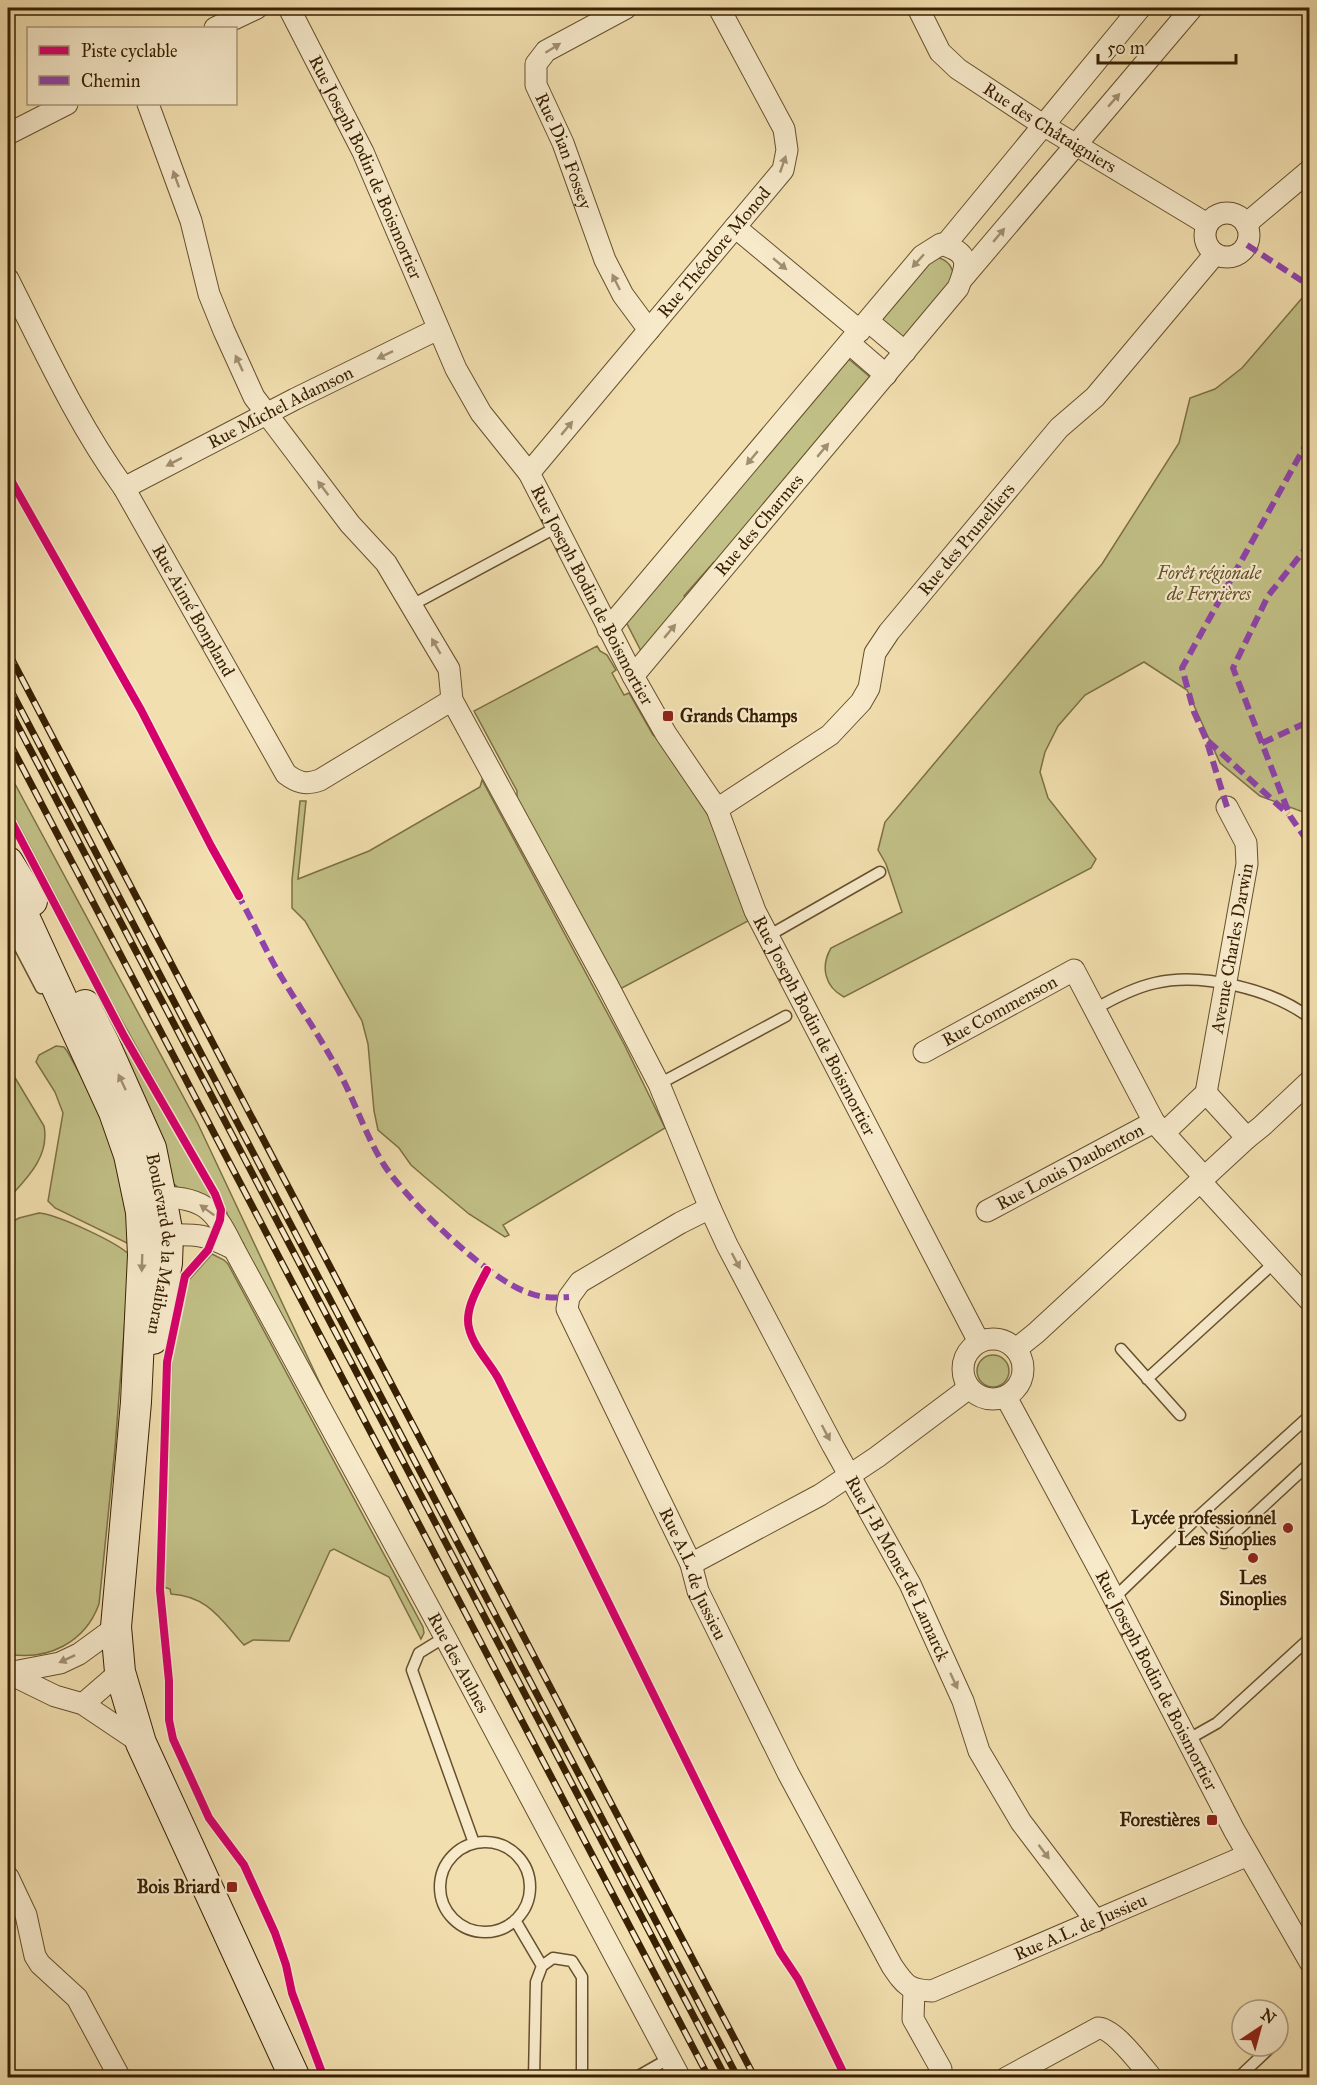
<svg xmlns="http://www.w3.org/2000/svg" width="1317" height="2085" font-family="'IM FELL Great Primer',serif">
<style>
.green{fill:#c1c086;stroke:#7c7044;stroke-width:1.5}
.lines{fill:none;stroke-linecap:round;stroke-linejoin:round}
.service-casing{stroke:#66502d;stroke-width:13}
.minor-casing{stroke:#66502d;stroke-width:23}
.secondary-casing{stroke:#382002;stroke-width:32}
.service{stroke:#f7eacb;stroke-width:10}
.minor{stroke:#f7eacb;stroke-width:21}
.secondary{stroke:#f7eacb;stroke-width:30}
.rail-casing{stroke:#382002;stroke-width:7}
.rail{stroke:#f7eacb;stroke-width:4.5;stroke-dasharray:14;stroke-linecap:butt}
.quiet{stroke:#8e44ad;stroke-width:6;stroke-dasharray:12 6;stroke-linecap:butt}
.cycleway-casing{stroke:#f7eacb;stroke-width:11}
.cycleway{stroke:#d6006c;stroke-width:8}
.oneway{fill:#a18f71}
.poi-dot{fill:#8f2418;stroke:#f7eacb;stroke-width:2}
.labels{text-anchor:middle;dominant-baseline:central;stroke-width:4.5;stroke-linejoin:round;paint-order:stroke}
.street-label{font-size:18px;fill:#382002;stroke:#f7eacb}
.park-label{font-size:18px;font-style:italic;fill:#61502a;stroke:#f7eacb}
.poi-label{font-size:18px;font-weight:bold;fill:#382002;stroke:#f7eacb;text-anchor:end}
</style>
<rect width="100%" height="100%" fill="#f2dfaf"/>
<filter id="stains"><feTurbulence type="fractalNoise" baseFrequency=".00333" numOctaves="4"/><feColorMatrix values="0 0 0 0 .2 0 0 0 0 .09 0 0 0 0 .02 0 0 0 .5 -.17"/></filter>
<radialGradient id="worn" r=".72"><stop offset=".6" stop-color="#630" stop-opacity="0"/><stop offset="1" stop-color="#630" stop-opacity=".3"/></radialGradient>
<path class="green" d="M936,257C949,260 952,267 955,278L906,343L876,317L918,268Z
M1309,290V818L1306,813L1260,796L1220,763L1187,690L1144,662L1085,695L1058,726L1045,752L1040,772L1048,798L1096,859L1091,868L844,997C825,987 820,967 831,948L902,912L886,864L878,850L885,822L1102,564L1179,443L1190,398L1215,389L1242,368Z
M844,355L870,377L718,564L714,562L684,596L689,601L641,651L624,618Z
M597,646L600,651L607,655L616,670L612,673L624,695L629,693L653,735L659,740L710,818L748,921L620,989L517,798V791L474,711Z
M8,771L198,1124L341,1428L224,1216L227,1213L223,1202L112,1003L8,804Z
M482,780L624,1044L665,1128L503,1225L509,1235L505,1237L469,1214L426,1178L411,1165L399,1148L378,1130L374,1111L368,1044L362,1021L305,921L292,908V880L300,801H306L298,879L369,851L480,787Z
M123,1044L125,1045L216,1205L180,1189L169,1180L113,1048Z
M56,1046L64,1047L67,1051L99,1109L122,1174L131,1245L55,1208L48,1201L63,1113L55,1092L36,1062L39,1055Z
M8,1066L44,1126C50,1157 26,1179 8,1199Z
M39,1213C59,1215 116,1242 130,1255L115,1448L99,1604C85,1643 47,1661 8,1654V1224L19,1218Z
M212,1254L224,1260L228,1264L423,1627L424,1633L421,1639L389,1577L334,1549L330,1551L289,1641L253,1640L244,1645C221,1620 208,1596 171,1594L170,1589L164,1587L172,1359L188,1281Z
M977 1371a16 16 0 1 1 32 0a16 16 0 1 1-32 0Z"/>
<g class="lines">
<defs>
<path id="service" d="M412,605L557,527
M8,925L41,988
M768,936L880,872
M1095,1009C1114,998 1133,988 1155,983C1201,972 1272,989 1310,1018
M659,1084L786,1016
M1121,1349L1180,1415
M1147,1379L1275,1262
M1199,1516L1224,1543L1310,1463
M1113,1599L1199,1516L1307,1418
M445,1637L419,1653L412,1670L474,1843
M1187,1740L1217,1723L1310,1638
M440 1887a45 45 0 1 1 90 0a45 45 0 1 1-90 0Z
M515,1920L542,1966
M534,2078L536,1982L542,1966L553,1958L572,1961L582,1977V2078
M635,2078L670,2058
M926,2078L941,2069L942,2073
M1238,2078L1272,2046"/>
<g id="minor">
<path id="s1" d="M289,8L363,152L456,369L481,413L529,473L633,676L666,734L717,809L755,911L979,1342"/>
<path id="s2" d="M626,8L546,51L536,64V85L563,143L605,260L623,295L649,330"/>
<path id="s3" d="M918,8L940,52L958,69L1043,125L1207,224"/>
<path d="M215,28L257,8"/>
<path id="s4" d="M148,104L191,221L209,294L224,331L254,397L350,524L386,563L449,669L452,700L608,986L659,1084L710,1208L727,1245L833,1446L910,1584L963,1701L979,1751L1021,1822L1096,1921"/>
<path d="M8,134L67,104"/>
<circle cx="1227" cy="235" r="22"/>
<path d="M1246,224L1310,170"/>
<path d="M735,227L860,331"/>
<path d="M945,245L1140,8"/>
<path id="s5" d="M8,279C44,350 77,423 124,488L286,774C298,783 306,785 320,780L452,700"/>
<path d="M962,279L1192,8"/>
<path d="M868,321L905,352"/>
<path d="M849,343L886,375"/>
<path id="s6" d="M529,473L783,170L787,150L784,129L719,8"/>
<path id="s7" d="M124,488L295,399L438,329"/>
<path d="M608,629L922,256L941,244C970,253 968,263 958,288L633,676"/>
<path id="s8" d="M717,809L830,735L861,702L869,688L875,653L889,632L1059,428L1095,397L1215,254"/>
<path id="s9" d="M924,1052L1074,970L1154,1122L1164,1133"/>
<path id="s10" d="M1206,1093L1247,864L1246,843L1227,807"/>
<path d="M1247,1138L1262,1126L1310,1081"/>
<path d="M1200,1181L1310,1301"/>
<path id="s11" d="M161,1197C206,1197 216,1212 234,1249L445,1637L680,2078"/>
<path id="s12" d="M710,1208L680,1223L580,1282L569,1297L567,1309L691,1564L698,1591L788,1773L892,1966C905,1985 908,1990 932,1991L1248,1855"/>
<path id="s13" d="M987,1211L1154,1122"/>
<path d="M168,1235C198,1234 207,1235 234,1249"/>
<circle cx="993" cy="1369" r="30"/>
<path d="M1016,1349L1036,1333L1247,1138L1206,1093L1164,1133L1204,1177"/>
<path id="s14" d="M1006,1397L1101,1573L1234,1830L1310,1962"/>
<path d="M691,1564L820,1495L877,1457L969,1388"/>
<path d="M8,1673L55,1696L83,1704L141,1743"/>
<path d="M8,1673L60,1663L79,1654L116,1627"/>
<path d="M83,1704L120,1672"/>
<path d="M8,1877L26,1915L35,1956L40,1964L77,1998L120,2078"/>
<path d="M914,1990L913,2019L941,2069"/>
<path d="M1006,2078L1098,2028C1114,2028 1141,2065 1152,2078"/>
</g>
<g id="secondary">
<path d="M8,862L32,901"/>
<path d="M8,888L21,910L114,1112L129,1155L141,1212L143,1255L136,1402L116,1627L120,1672L141,1743L295,2078"/>
<path id="s15" d="M85,1005L105,1045L151,1148L161,1197L168,1235L167,1263L153,1339"/>
</g>
</defs>
<use href="#service" class="service-casing"/>
<use href="#minor" class="minor-casing"/>
<use href="#secondary" class="secondary-casing"/>
<use href="#service" class="service"/>
<use href="#minor" class="minor"/>
<use href="#secondary" class="secondary"/>
<defs>
<path id="rail" d="M8,652L755,2078
M8,685L738,2078
M8,707L726,2078
M8,740L709,2078"/>
</defs>
<use href="#rail" class="rail-casing"/>
<use href="#rail" class="rail"/>
<path class="quiet" d="M1247,245L1310,286
M1310,543L1268,596L1233,668L1290,816L1310,845
M1208,741L1288,814
M1262,743L1310,721
M1227,807L1206,739L1194,712L1182,668L1310,437
M237,893C253,921 265,950 282,978C299,1006 318,1034 334,1063C353,1095 364,1133 384,1165C408,1201 488,1280 529,1293C542,1298 555,1298 569,1297"/>
<defs>
<path id="cycleway" d="M8,475L141,710L211,846L239,896
M8,815L124,1036L215,1194L221,1210L220,1220L208,1250L185,1276L167,1362L160,1590L169,1681V1720L173,1739L209,1818L244,1865L275,1933L286,1965L292,1993L324,2078
M487,1270C479,1286 464,1309 469,1328C473,1346 489,1362 498,1378L780,1952L798,1979L846,2078"/>
</defs>
<use href="#cycleway" class="cycleway-casing"/>
<use href="#cycleway" class="cycleway"/>
</g>
<defs><path id="oneway-solid" d="M-6-.8H1V-3.2L6.5 0L1 3.2V.8H-6Z" transform="scale(1.5)"/></defs>
<g class="oneway">
<use href="#oneway-solid" transform="translate(553 48) rotate(-32)"/>
<use href="#oneway-solid" transform="translate(1114 100) rotate(-49)"/>
<use href="#oneway-solid" transform="translate(783 164) rotate(-71)"/>
<use href="#oneway-solid" transform="translate(176 179) rotate(-110)"/>
<use href="#oneway-solid" transform="translate(999 235) rotate(-50)"/>
<use href="#oneway-solid" transform="translate(918 261) rotate(132)"/>
<use href="#oneway-solid" transform="translate(780 264) rotate(40)"/>
<use href="#oneway-solid" transform="translate(616 282) rotate(-116)"/>
<use href="#oneway-solid" transform="translate(385 355) rotate(154)"/>
<use href="#oneway-solid" transform="translate(239 363) rotate(-115)"/>
<use href="#oneway-solid" transform="translate(567 428) rotate(-50)"/>
<use href="#oneway-solid" transform="translate(823 450) rotate(-50)"/>
<use href="#oneway-solid" transform="translate(752 458) rotate(130)"/>
<use href="#oneway-solid" transform="translate(174 462) rotate(153)"/>
<use href="#oneway-solid" transform="translate(323 488) rotate(-127)"/>
<use href="#oneway-solid" transform="translate(670 631) rotate(-50)"/>
<use href="#oneway-solid" transform="translate(436 646) rotate(-120)"/>
<use href="#oneway-solid" transform="translate(122 1082) rotate(-115)"/>
<use href="#oneway-solid" transform="translate(207 1210) rotate(-144)"/>
<use href="#oneway-solid" transform="translate(736 1261) rotate(62)"/>
<use href="#oneway-solid" transform="translate(142 1263) rotate(92)"/>
<use href="#oneway-solid" transform="translate(826 1433) rotate(62)"/>
<use href="#oneway-solid" transform="translate(67 1659) rotate(155)"/>
<use href="#oneway-solid" transform="translate(954 1681) rotate(65)"/>
<use href="#oneway-solid" transform="translate(1044 1852) rotate(53)"/>
</g>
<g class="poi-dot">
<rect x="662" y="710" width="12" height="12" rx="3"/>
<circle cx="1288" cy="1528" r="6"/>
<circle cx="1253" cy="1558" r="6"/>
<rect x="1206" y="1814" width="12" height="12" rx="3"/>
<rect x="226" y="1881" width="12" height="12" rx="3"/>
</g>
<g class="labels">
<g class="street-label">
<text stroke="none"><textPath href="#s3" startOffset="183">Rue des Châtaigniers</textPath></text>
<text stroke="none"><textPath href="#s2" startOffset="200">Rue Dian Fossey</textPath></text>
<text stroke="none"><textPath href="#s1" startOffset="177">Rue Joseph Bodin de Boismortier</textPath></text>
<text stroke="none"><textPath href="#s6" startOffset="288">Rue Théodore Monod</textPath></text>
<text stroke="none"><textPath href="#s7" startOffset="176">Rue Michel Adamson</textPath></text>
<text transform="translate(759 525) rotate(-50)">Rue des Charmes</text>
<text stroke="none"><textPath href="#s8" startOffset="378">Rue des Prunelliers</textPath></text>
<text stroke="none"><textPath href="#s1" startOffset="663">Rue Joseph Bodin de Boismortier</textPath></text>
<text stroke="none"><textPath href="#s5" startOffset="380">Rue Aimé Bonpland</textPath></text>
<text stroke="none"><textPath href="#s10" startOffset="147">Avenue Charles Darwin</textPath></text>
<text stroke="none"><textPath href="#s9" startOffset="86">Rue Commenson</textPath></text>
<text stroke="none"><textPath href="#s1" startOffset="1149">Rue Joseph Bodin de Boismortier</textPath></text>
<text stroke="none"><textPath href="#s13" startOffset="94">Rue Louis Daubenton</textPath></text>
<text stroke="none"><textPath href="#s15" startOffset="255">Boulevard de la Malibran</textPath></text>
<text stroke="none"><textPath href="#s4" startOffset="1656">Rue J-B Monet de Lamarck</textPath></text>
<text stroke="none"><textPath href="#s12" startOffset="474">Rue A.L. de Jussieu</textPath></text>
<text stroke="none"><textPath href="#s11" startOffset="568">Rue des Aulnes</textPath></text>
<text stroke="none"><textPath href="#s14" startOffset="321">Rue Joseph Bodin de Boismortier</textPath></text>
<text stroke="none"><textPath href="#s12" startOffset="1126">Rue A.L. de Jussieu</textPath></text>
</g>
<g class="park-label">
<text x="1209" y="573">Forêt régionale<tspan x="1209" dy="21">de Ferrières</tspan></text>
</g>
<g class="poi-label">
<text x="680" y="716" text-anchor="start">Grands Champs</text>
<text x="1276" y="1518">Lycée professionnel<tspan x="1276" dy="21">Les Sinoplies</tspan></text>
<text x="1253" y="1578" text-anchor="middle">Les<tspan x="1253" dy="21">Sinoplies</tspan></text>
<text x="1200" y="1820">Forestières</text>
<text x="220" y="1887">Bois Briard</text>
</g>
</g>
<rect width="1317" height="2085" fill="none" stroke="#f2dfaf" stroke-width="30"/>
<rect x="9" y="9" width="1299" height="2067" fill="none" stroke="#382002" stroke-width="3"/>
<rect x="15" y="15" width="1287" height="2055" fill="none" stroke="#382002" stroke-width="1.5"/>
<rect x="27" y="27" width="210" height="78" fill="#f7eacb" stroke="#ab997b" stroke-width="1.5"/>
<rect x="39" y="46" width="30" height="9" fill="#d6006c" stroke="#ab997b" stroke-width="1.5"/>
<text x="81" y="57" font-size="18" fill="#382002">Piste cyclable</text>
<rect x="39" y="76" width="30" height="9" fill="#8e44ad" stroke="#ab997b" stroke-width="1.5"/>
<text x="81" y="87" font-size="18" fill="#382002">Chemin</text>
<g transform="translate(1260 2028) rotate(36)"><circle r="28" fill="#f7eacb" stroke="#ab997b" stroke-width="1.5"/>
<path d="M0-4.5L10 22L0 15L-10 22Z" fill="#8f2418"/>
<text y="-9" font-size="16" font-weight="bold" text-anchor="middle" fill="#382002">N</text>
</g>
<path d="M1098 54v9h138v-9" fill="none" stroke="#382002" stroke-width="3"/>
<text x="1107" y="54" font-size="18" fill="#382002" stroke="#f7eacb" stroke-width="4.5" paint-order="stroke">50 m</text>
<rect width="100%" height="100%" filter="url(#stains)"/>
<rect width="100%" height="100%" fill="url(#worn)"/>
</svg>
